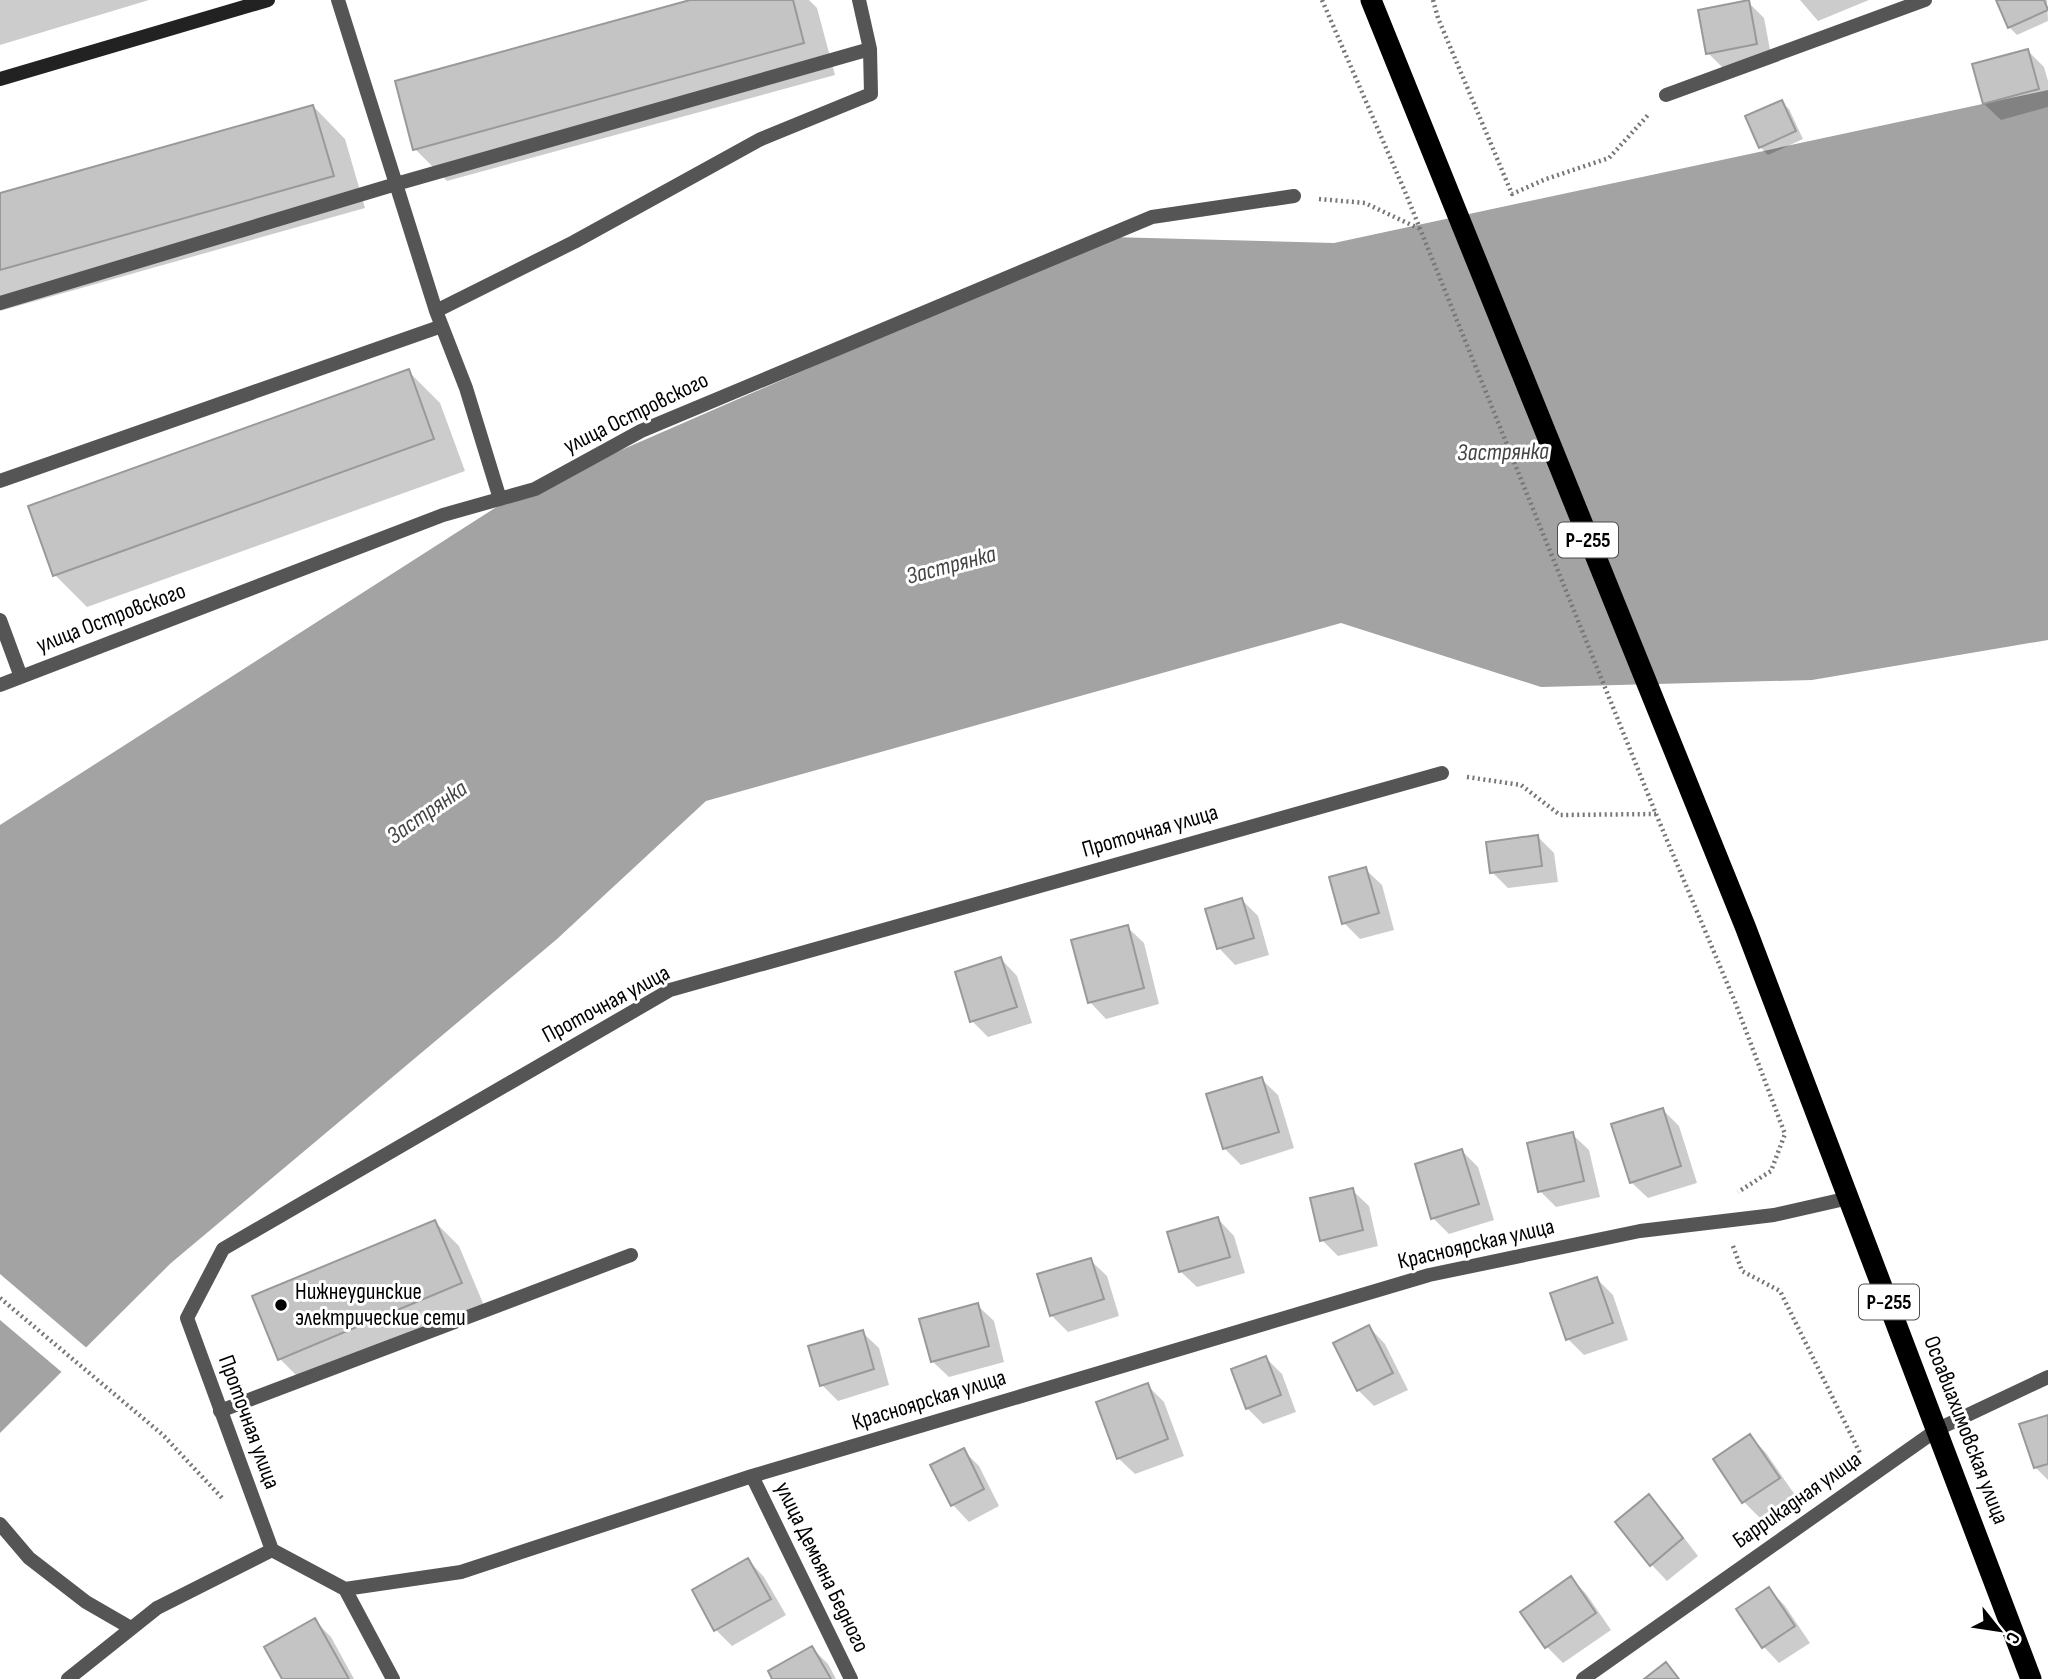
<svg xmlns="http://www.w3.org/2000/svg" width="2048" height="1679" font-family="'Sofia Sans Condensed',sans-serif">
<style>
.water{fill:#a3a3a3}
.pier{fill:#fff}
.shadow{fill:#0003}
.building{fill:#c4c4c4;stroke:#999;stroke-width:2}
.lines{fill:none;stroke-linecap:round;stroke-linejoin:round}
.path{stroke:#777;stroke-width:4.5;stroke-dasharray:2 3.5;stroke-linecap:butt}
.lane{stroke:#555;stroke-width:14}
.street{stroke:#555;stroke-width:14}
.secondary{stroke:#222;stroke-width:14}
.highway{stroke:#000;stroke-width:21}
.poi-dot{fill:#000;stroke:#fff;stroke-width:2.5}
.labels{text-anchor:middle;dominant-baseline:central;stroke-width:6;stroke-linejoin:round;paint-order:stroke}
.shield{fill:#fff;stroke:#4c4c4c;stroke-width:2}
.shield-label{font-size:21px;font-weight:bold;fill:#000}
.street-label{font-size:23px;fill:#000;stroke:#fff}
.poi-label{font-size:23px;fill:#000;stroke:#fff;text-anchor:start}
.water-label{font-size:24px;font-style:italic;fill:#444;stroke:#fff}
</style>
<rect width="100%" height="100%" fill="#fff"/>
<path class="water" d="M2048,90V640L1812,680L1541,687L1341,623L706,801L557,939L171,1263L0,1433V825L509,499L1110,237L1334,243Z"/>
<path class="pier" d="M0,1274L89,1350L64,1374L0,1320Z"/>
<path class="shadow" d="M0,0H149L0,45Z
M697,0H809L817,8L835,75L447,181L415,149Z
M1800,0H1869L1818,21Z
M1998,0H2047L2048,21L2017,35L2009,27Z
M1748,2L1764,18L1772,60L1724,69L1708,53Z
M2028,51L2044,67L2048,81V107L2001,120L1984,104Z
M1781,102L1789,109L1803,139L1768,155L1760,147Z
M313,106L345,139L365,208L0,311V195Z
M408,371L440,403L465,471L87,607L55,575Z
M1538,837L1554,853L1558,882L1508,888L1492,872Z
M1365,869L1382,885L1394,930L1360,939L1344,923Z
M1242,900L1258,916L1269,955L1235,965L1219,948Z
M1127,927L1144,943L1159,1004L1106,1019L1090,1002Z
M1001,959L1017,976L1032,1023L988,1037L972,1021Z
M1261,1079L1278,1095L1294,1148L1241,1165L1224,1148Z
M1663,1110L1679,1126L1697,1183L1648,1198L1631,1182Z
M1572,1134L1589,1150L1600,1197L1556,1207L1540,1191Z
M1462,1151L1478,1167L1494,1220L1449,1234L1433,1218Z
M1352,1190L1369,1206L1378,1246L1338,1256L1322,1240Z
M1218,1219L1234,1236L1245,1273L1197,1287L1180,1271Z
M435,1222L459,1246L485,1308L304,1383L280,1359Z
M1090,1260L1107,1276L1119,1316L1068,1332L1051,1315Z
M1597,1279L1613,1295L1628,1340L1584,1355L1568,1339Z
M977,1305L994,1321L1004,1362L949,1377L932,1361Z
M1369,1327L1385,1344L1408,1390L1374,1406L1358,1390Z
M862,1332L879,1348L889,1385L838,1401L822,1385Z
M1266,1358L1282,1374L1296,1412L1263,1424L1247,1408Z
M1147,1385L1164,1402L1184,1456L1135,1474L1118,1458Z
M2048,1416V1480L2035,1467Z
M1750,1436L1766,1453L1795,1495L1760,1518L1744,1502Z
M963,1450L979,1466L999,1506L969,1522L953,1505L933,1466Z
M1648,1497L1665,1513L1698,1556L1667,1581L1651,1564Z
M748,1560L764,1577L786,1615L732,1646L716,1630Z
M1571,1578L1587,1595L1611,1630L1563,1663L1547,1647L1523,1612Z
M1769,1589L1785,1606L1810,1643L1779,1663L1763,1646Z
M314,1620L331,1637L354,1679H284Z
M812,1648L828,1664L836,1679H774Z"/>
<path class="building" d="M690,0H793L804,43L413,150L395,81Z
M1749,0L1757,44L1706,54L1698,10Z
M1996,0H2044L2048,10L2008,28Z
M2028,49L2039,89L1983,104L1972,64Z
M1782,100L1796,131L1759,148L1745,116Z
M313,105L334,176L0,270V193Z
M409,369L434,439L53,576L28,506Z
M1538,835L1542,866L1490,873L1486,842Z
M1366,867L1379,913L1342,924L1329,877Z
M1242,898L1254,938L1217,949L1205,909Z
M1128,925L1144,988L1088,1003L1071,940Z
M1001,957L1017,1007L970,1022L955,972Z
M1262,1077L1279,1132L1223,1149L1206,1094Z
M1663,1108L1681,1166L1630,1183L1611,1124Z
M1573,1132L1584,1181L1538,1192L1527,1143Z
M1462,1149L1479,1204L1431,1219L1415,1164Z
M1353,1188L1363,1230L1320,1241L1310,1198Z
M1218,1217L1230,1257L1179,1272L1167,1232Z
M435,1220L462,1283L278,1360L252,1296Z
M1091,1258L1104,1299L1050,1316L1037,1274Z
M1597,1277L1613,1323L1566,1340L1550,1293Z
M978,1303L989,1346L931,1362L919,1319Z
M1369,1325L1393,1373L1357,1391L1333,1343Z
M863,1330L874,1369L820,1386L808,1346Z
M1266,1356L1281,1395L1246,1409L1231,1369Z
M1148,1383L1168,1439L1117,1459L1096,1402Z
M2048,1415V1464L2034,1468L2019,1424Z
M1750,1434L1780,1478L1742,1503L1713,1459Z
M964,1448L984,1489L951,1506L930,1465Z
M1649,1494L1683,1538L1650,1566L1615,1522Z
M748,1558L771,1599L714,1631L692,1590Z
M1571,1576L1596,1613L1545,1648L1520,1612Z
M1769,1587L1795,1626L1762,1648L1736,1609Z
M315,1618L349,1679H282L264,1647Z
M812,1646L831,1679H772L768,1671Z
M1666,1662L1679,1679H1644Z"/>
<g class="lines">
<path class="path" d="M1322,0L1406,194L1656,814L1735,1002L1785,1134L1771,1171L1738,1192
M1433,0L1438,18L1512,194L1546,179L1609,158L1649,114
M1319,199L1365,203L1420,229
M1467,777L1521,785L1560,815L1656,814
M1733,1246L1742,1271L1780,1291L1860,1453
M0,1298L163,1435L223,1499"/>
<path class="lane" d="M338,0L436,311
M1666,95L1925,0
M0,303L396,184L870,49
M0,481L442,326
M500,499L466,388L436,311L574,242L761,139L871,94L870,49L859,0
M0,620L21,677
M0,685L443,515L535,489L641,431L1152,217L1294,196
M220,1411L631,1255
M0,1524L29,1558L86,1602L131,1628"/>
<path class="street" d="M752,1476L851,1679
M272,1550L187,1318L223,1249L670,990L1442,773
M345,1589L393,1679
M68,1679L157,1608L272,1550L345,1589L461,1572L752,1476L1429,1275L1640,1231L1774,1215L1849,1198
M1583,1679L1938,1429L2048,1377"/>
<path class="secondary" d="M0,79L268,0"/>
<path class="highway" d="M1371,0L1745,926L2031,1679"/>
</g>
<circle class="poi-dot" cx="281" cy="1305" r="7"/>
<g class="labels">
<g class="shield">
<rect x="1558" y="522.5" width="60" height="35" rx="5"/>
<rect x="1859" y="1284.5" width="60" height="35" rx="5"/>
</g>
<g class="shield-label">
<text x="1588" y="540">Р-255</text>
<text x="1889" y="1302">Р-255</text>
</g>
<g class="street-label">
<text transform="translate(636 413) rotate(-26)">улица Островского</text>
<text transform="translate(111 618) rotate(-21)">улица Островского</text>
<text transform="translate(1150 831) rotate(-16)">Проточная улица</text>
<text transform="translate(606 1004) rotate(-28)">Проточная улица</text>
<text transform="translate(1476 1244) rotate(-13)">Красноярская улица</text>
<text transform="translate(929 1400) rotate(-17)">Красноярская улица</text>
<text transform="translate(249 1422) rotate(70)">Проточная улица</text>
<text transform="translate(1966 1430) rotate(69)">Осоавиахимовская улица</text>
<text transform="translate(1797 1500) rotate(-35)">Баррикадная улица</text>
<text transform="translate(822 1567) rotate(64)">улица Демьяна Бедного</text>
</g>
<g class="poi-label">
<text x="295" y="1292">Нижнеудинские<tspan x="295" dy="26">электрические сети</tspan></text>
</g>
<g class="water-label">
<text transform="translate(1503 452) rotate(-1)">Застрянка</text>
<text transform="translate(951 565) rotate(-15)">Застрянка</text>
<text transform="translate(427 812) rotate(-35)">Застрянка</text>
</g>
</g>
<g transform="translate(1999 1630) rotate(120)" stroke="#ffffff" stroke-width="5" paint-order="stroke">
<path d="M0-5L12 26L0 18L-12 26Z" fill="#000000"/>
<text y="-10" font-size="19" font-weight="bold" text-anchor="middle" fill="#000000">С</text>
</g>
</svg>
